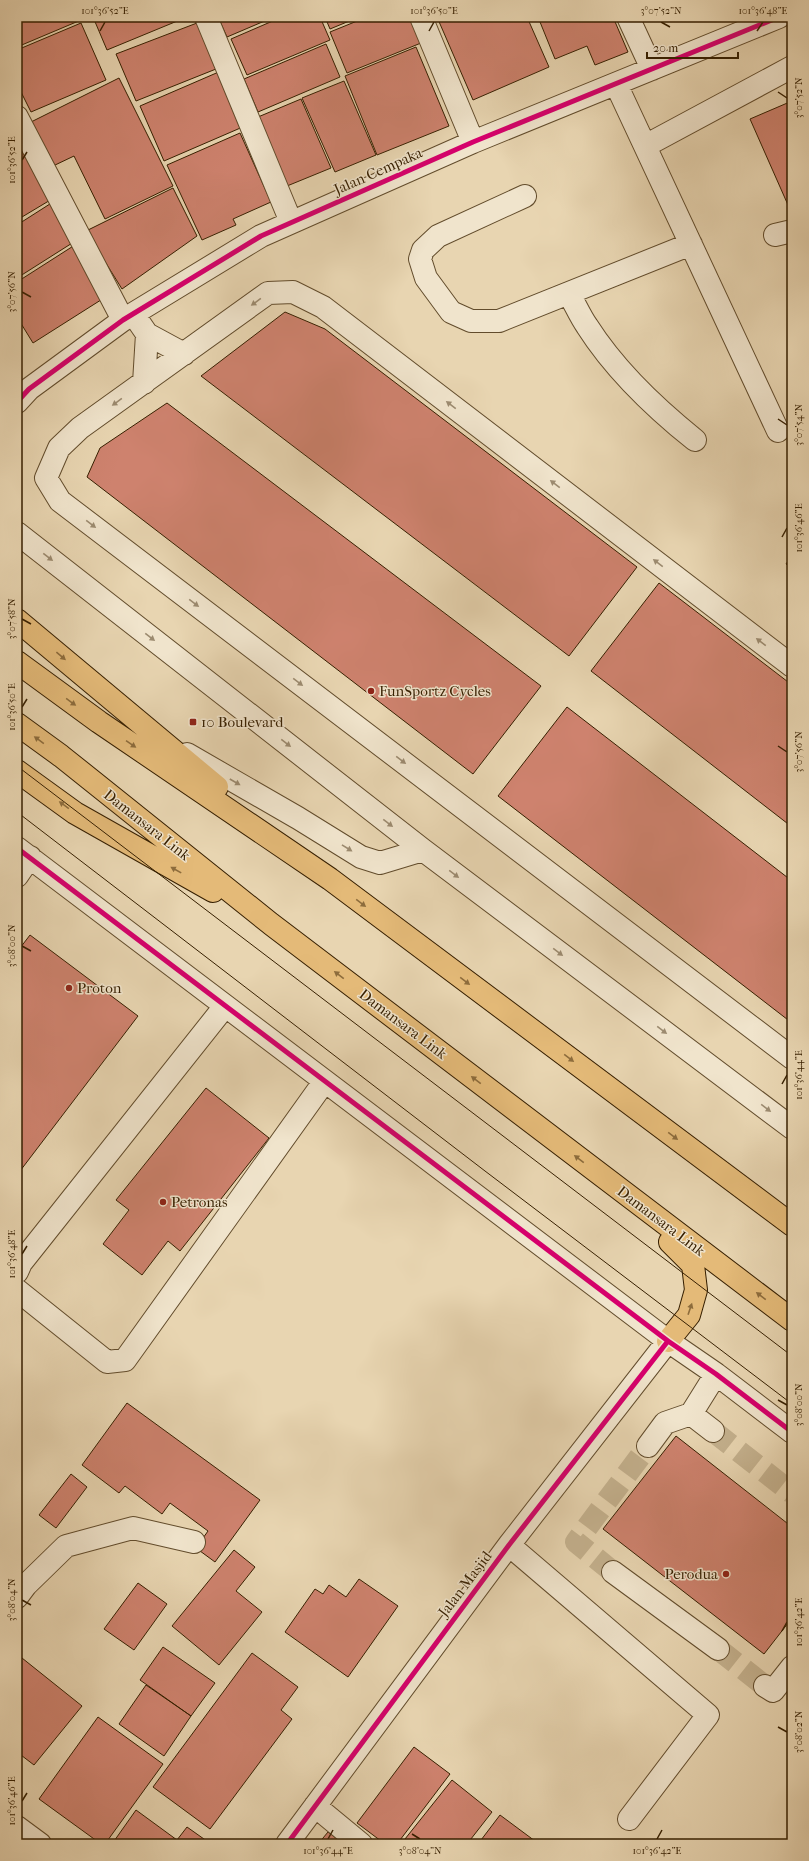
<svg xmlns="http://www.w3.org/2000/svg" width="809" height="1861" font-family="'IM FELL French Canon',serif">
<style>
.building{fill:#ce826e;stroke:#361f00}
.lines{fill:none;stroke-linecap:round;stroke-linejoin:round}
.minor-tunnel{stroke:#c4b18e;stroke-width:22;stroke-dasharray:22 11;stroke-linecap:butt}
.minor-casing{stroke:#624c2c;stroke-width:24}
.highway-casing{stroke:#361f00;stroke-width:24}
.minor{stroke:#f0e4cc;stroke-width:22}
.highway{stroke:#e4ba78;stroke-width:22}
.tram{stroke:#361f00;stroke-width:1}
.cycleway-casing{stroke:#f0e4cc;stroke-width:8}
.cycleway{stroke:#d6006c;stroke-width:5}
.oneway{fill:#9c8b70}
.oneway2{fill:#8d6c3c}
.ticks{fill:none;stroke:#361f00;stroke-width:1.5}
.poi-dot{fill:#8f2418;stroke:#f0e4cc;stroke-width:1.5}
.labels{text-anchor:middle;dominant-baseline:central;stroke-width:3;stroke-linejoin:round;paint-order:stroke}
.street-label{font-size:15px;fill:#361f00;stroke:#f0e4cc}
.poi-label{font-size:15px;fill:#361f00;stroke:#f0e4cc;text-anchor:start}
.neatline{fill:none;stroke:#361f00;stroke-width:1.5}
.ticks-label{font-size:10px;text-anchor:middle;fill:#361f00}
</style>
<rect width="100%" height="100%" fill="#e8d5b1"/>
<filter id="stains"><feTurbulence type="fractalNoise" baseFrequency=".005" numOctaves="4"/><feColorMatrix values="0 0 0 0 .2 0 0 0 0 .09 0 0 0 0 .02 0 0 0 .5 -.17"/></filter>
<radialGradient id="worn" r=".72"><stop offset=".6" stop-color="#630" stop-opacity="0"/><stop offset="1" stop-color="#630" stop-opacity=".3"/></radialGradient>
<path class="building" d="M17,17H80L81,20L17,47Z
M93,17H187L107,50Z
M218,17H274L227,37Z
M282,17H320L330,40L247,75L231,39Z
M325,17H359L330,29Z
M367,17H410L421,43L347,73L330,32Z
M437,17H527L549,67L473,100Z
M538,17H613L628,52L595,65L587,46L555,59Z
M81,23L106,80L31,112L17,84V50Z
M197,23L216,69L136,101L116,54Z
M326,44L340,77L258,112L244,79Z
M416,47L449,126L377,155L345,76Z
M221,71L245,126L164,161L140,106Z
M119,78L173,186L105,219L74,156L53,166L31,122Z
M344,81L376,155L335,172L302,98Z
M301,99L331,168L287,186L258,117Z
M792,101V203L788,205L750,119Z
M240,133L271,202L233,219L236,225L202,240L167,165Z
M17,141L52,199L17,220Z
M173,188L197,236L122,289L86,231Z
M53,202L77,240L17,278V225Z
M78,243L104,298L33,343L17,317V282Z
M285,312L325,329L637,567L569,656L201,376Z
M167,403L541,686L473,774L87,477L100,448Z
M792,555V568L786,564Z
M659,583L792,685V827L591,671Z
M567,707L792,881V1023L498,796Z
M30,935L138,1016L17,1175V952Z
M206,1088L269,1138L180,1251L168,1241L142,1275L103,1244L129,1210L116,1200Z
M127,1403L260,1500L215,1562L196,1548L208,1531L170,1503L162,1514L125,1486L119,1493L82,1465Z
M676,1436L792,1527V1618L764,1654L603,1529Z
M71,1474L87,1487L56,1528L39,1515Z
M234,1550L255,1567L236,1591L262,1612L219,1665L172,1626Z
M359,1579L398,1606L348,1677L285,1632L315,1589L323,1594L329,1585L346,1597Z
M138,1583L167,1604L134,1650L104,1629Z
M163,1647L215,1683L191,1716L140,1680Z
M252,1653L298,1687L281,1710L292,1719L210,1829L153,1787Z
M17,1654L82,1706L34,1765L17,1752Z
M146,1685L191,1716L164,1756L119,1724Z
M98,1717L163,1764L105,1844H101L39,1799Z
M414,1747L450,1774L397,1844H385L357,1823Z
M452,1780L492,1812L467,1844H401Z
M136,1810L177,1840L187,1827L211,1844H112Z
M500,1815L539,1844H478Z
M328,1832L344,1844H318Z"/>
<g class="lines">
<path class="minor-tunnel" d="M713,1431L792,1493
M613,1572L576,1542L648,1446
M718,1649L765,1686"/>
<defs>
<path id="minor" d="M206,17L291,222
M421,17L473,142
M628,17L652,69
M616,84L778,431
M17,117L123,320
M645,146L792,67
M525,196L438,236L423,250L420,259L426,278L451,312L471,321H499L691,244
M775,235L792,231
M569,294C575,304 580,316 587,326C615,370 655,408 695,440
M134,315L147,334L184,354
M144,383L147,334
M17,402L29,389L123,320L261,236L473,142L779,17
M17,533L423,850L792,1128
M792,666L323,307L293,292L268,293L80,428L59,448L46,478L60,501L792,1058
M187,754L298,818L361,857L380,863L423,850
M17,848L668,1341L716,1374L792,1432
M17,876L30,857
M17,1272L21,1263L225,1006
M17,1290L107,1362L125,1360L324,1082
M691,1414L716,1374
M648,1446L665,1423L691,1414L713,1431
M509,1545L708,1715L629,1819
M613,1572L718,1649
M17,1597L26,1585L66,1546L133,1528L194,1542
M765,1686L773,1691L792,1667
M315,1806L361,1844
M17,1827L40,1844
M287,1844L509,1545L668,1341"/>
<path id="highway" d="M17,620L217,787
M17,662L99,722L330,879L792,1225
M17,724L61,756L271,924L792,1320
M17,771L75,813L213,891
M668,1341L689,1315L696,1290L693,1265L670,1242"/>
</defs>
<use href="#minor" class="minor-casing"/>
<use href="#highway" class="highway-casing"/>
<use href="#minor" class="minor"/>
<use href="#highway" class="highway"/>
<path class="tram" d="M17,766L792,1356
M17,812L485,1171L792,1404"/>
<defs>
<path id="cycleway" d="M17,402L29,389L123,320L261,236L473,142L779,17
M17,848L668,1341L716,1374L792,1432
M287,1844L509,1545L668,1341"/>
</defs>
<use href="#cycleway" class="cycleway-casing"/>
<use href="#cycleway" class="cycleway"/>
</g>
<defs><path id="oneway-solid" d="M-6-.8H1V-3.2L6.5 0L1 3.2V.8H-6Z"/></defs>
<g class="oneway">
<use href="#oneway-solid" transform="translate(256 302) rotate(144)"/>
<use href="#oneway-solid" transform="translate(117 402) rotate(144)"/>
<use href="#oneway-solid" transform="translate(451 405) rotate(-143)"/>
<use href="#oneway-solid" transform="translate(555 484) rotate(-143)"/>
<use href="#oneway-solid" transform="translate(91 524) rotate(37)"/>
<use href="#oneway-solid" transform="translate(48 557) rotate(38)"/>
<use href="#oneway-solid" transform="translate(658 563) rotate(-143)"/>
<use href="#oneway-solid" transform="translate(194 603) rotate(37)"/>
<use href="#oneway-solid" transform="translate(150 637) rotate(38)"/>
<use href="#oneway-solid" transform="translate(761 642) rotate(-143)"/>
<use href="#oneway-solid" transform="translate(298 682) rotate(37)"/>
<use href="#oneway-solid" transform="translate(286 743) rotate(38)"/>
<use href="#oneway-solid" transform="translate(401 760) rotate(37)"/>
<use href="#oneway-solid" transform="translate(235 782) rotate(30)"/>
<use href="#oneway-solid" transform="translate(388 823) rotate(38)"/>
<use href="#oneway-solid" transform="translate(347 848) rotate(32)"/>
<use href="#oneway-solid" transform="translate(454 874) rotate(37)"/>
<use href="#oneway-solid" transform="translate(558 952) rotate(37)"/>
<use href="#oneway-solid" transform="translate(662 1030) rotate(37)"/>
<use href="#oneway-solid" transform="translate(766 1108) rotate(37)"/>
</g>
<g class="oneway2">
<use href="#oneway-solid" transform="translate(61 656) rotate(40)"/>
<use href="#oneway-solid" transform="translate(71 702) rotate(36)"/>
<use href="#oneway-solid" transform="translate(39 740) rotate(-144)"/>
<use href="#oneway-solid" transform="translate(131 744) rotate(34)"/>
<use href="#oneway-solid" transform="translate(64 805) rotate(-144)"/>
<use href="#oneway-solid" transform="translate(176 870) rotate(-151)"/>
<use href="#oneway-solid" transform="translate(361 903) rotate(37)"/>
<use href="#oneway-solid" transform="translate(339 975) rotate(-143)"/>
<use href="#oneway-solid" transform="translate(465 981) rotate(37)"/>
<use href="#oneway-solid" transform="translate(569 1058) rotate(37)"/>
<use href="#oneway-solid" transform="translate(476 1080) rotate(-143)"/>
<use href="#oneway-solid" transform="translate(673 1136) rotate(37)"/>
<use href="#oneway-solid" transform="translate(579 1159) rotate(-143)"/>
<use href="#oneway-solid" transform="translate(761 1296) rotate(-143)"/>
<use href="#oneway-solid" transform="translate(690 1309) rotate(-71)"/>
</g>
<path class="ticks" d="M661,22L670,27M100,31L105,22M429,31L434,22M757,31L763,22M778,92L787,98M22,160L27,152M22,292L31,297M778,419L787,425M782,537L787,528M22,619L31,624M22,707L27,699M778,746L787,752M22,946L31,951M782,1084L787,1075M22,1254L27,1246M778,1400L787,1405M22,1600L31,1605M782,1631L787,1622M778,1727L787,1732M22,1801L27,1793M412,1834L420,1839M328,1839L333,1830M657,1839L662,1830"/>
<g class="poi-dot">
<circle cx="371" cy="691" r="4"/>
<rect x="189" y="718" width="8" height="8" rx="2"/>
<circle cx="69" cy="988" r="4"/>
<circle cx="163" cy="1202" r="4"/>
<circle cx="726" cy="1574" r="4"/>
</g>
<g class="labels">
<g class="street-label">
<text transform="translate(378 171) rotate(-24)">Jalan Cempaka</text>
<text transform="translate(147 825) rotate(38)">Damansara Link</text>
<text transform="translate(403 1024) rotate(37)">Damansara Link</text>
<text transform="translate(661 1221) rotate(37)">Damansara Link</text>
<text transform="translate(465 1584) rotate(-53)">Jalan Masjid</text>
</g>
<g class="poi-label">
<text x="379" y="691">FunSportz Cycles</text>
<text x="201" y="722">10 Boulevard</text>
<text x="77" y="988">Proton</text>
<text x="171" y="1202">Petronas</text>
<text x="718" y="1574" text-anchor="end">Perodua</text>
</g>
</g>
<rect width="809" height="1861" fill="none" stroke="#e8d5b1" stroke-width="44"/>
<path d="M647 52v6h91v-6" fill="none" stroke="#361f00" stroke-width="2"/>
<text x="653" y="52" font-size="12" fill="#361f00" stroke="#f0e4cc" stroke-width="3" paint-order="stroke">20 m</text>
<rect x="22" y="22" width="765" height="1817" class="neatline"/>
<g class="ticks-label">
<text x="105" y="14">101°36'52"E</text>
<text x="434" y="14">101°36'50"E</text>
<text x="661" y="14">3°07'52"N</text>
<text x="763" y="14">101°36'48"E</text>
<text transform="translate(798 98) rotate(-90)" y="4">3°07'52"N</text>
<text transform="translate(11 160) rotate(-90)" y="4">101°36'52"E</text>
<text transform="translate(11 292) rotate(-90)" y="4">3°07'56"N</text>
<text transform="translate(798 425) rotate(-90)" y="4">3°07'54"N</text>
<text transform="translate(798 528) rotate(-90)" y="4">101°36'46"E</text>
<text transform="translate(11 619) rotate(-90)" y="4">3°07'58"N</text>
<text transform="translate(11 707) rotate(-90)" y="4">101°36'50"E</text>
<text transform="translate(798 752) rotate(-90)" y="4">3°07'56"N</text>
<text transform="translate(11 946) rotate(-90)" y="4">3°08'00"N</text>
<text transform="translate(798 1075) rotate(-90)" y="4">101°36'44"E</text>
<text transform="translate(11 1254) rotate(-90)" y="4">101°36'48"E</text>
<text transform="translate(798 1405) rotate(-90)" y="4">3°08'00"N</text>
<text transform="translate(11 1600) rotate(-90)" y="4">3°08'04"N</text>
<text transform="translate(798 1622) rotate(-90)" y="4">101°36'42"E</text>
<text transform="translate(798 1732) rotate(-90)" y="4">3°08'02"N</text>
<text transform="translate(11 1801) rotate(-90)" y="4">101°36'46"E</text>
<text x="328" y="1854">101°36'44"E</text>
<text x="420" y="1854">3°08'04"N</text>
<text x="657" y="1854">101°36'42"E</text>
</g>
<rect width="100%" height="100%" filter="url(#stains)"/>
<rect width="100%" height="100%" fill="url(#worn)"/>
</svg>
